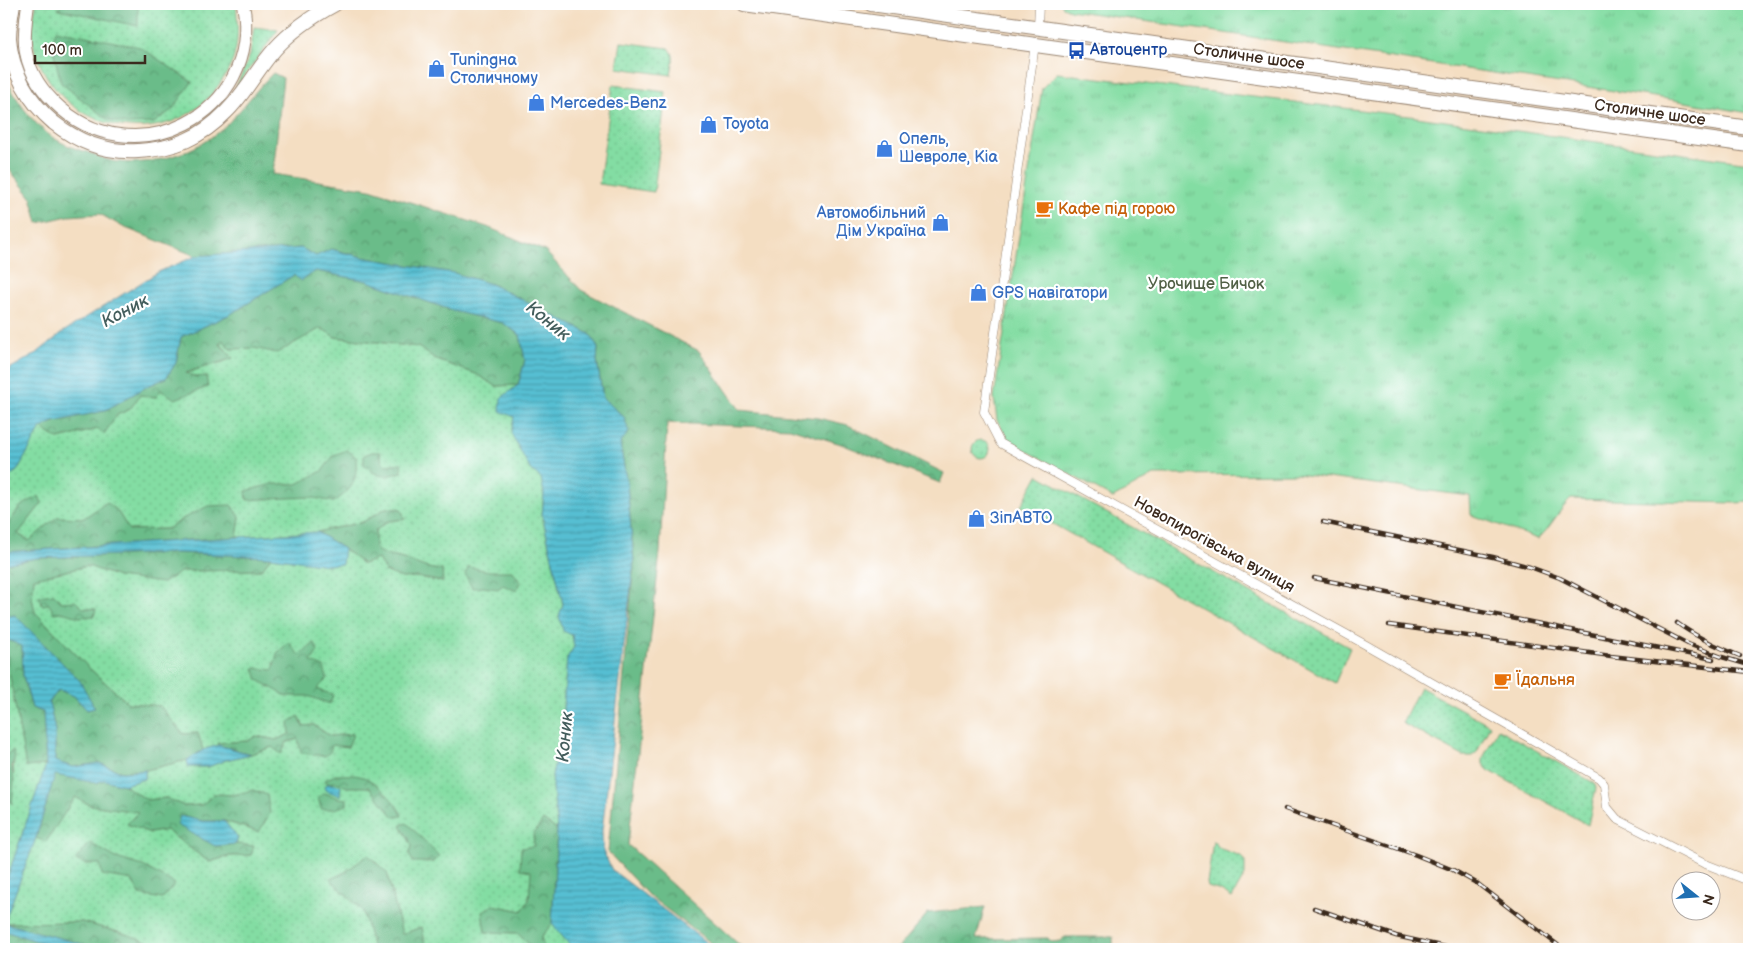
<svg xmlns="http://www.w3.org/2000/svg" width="1753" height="953" font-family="'Balsamiq Sans',sans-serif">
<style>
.grass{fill:url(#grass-dots);stroke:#5f8460}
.forest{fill:url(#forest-crowns);stroke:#527354}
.park{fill:url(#park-tufts);stroke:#5f8460}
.water{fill:url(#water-rules);stroke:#487478}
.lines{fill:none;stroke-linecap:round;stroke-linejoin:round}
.street-casing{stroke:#988470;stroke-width:9}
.primary-casing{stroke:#988470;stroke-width:14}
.highway-casing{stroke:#988470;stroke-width:16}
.street{stroke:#fff;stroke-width:8}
.primary{stroke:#fff;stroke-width:12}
.highway{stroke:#fff;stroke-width:14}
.rail-casing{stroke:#3b2a1e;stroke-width:4.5}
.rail{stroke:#fff;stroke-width:2.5;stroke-dasharray:8;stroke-linecap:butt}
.labels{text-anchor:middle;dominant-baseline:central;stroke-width:4.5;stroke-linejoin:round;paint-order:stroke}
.transit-label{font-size:16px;fill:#164399;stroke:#fff;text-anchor:start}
.street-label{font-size:16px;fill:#3b2a1e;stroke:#fff}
.shop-label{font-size:16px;fill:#366cbe;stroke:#fff;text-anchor:start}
.food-label{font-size:16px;fill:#c56008;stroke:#fff;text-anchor:start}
.park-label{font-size:16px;fill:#516046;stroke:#fff}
.water-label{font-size:18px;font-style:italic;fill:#445e5d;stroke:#fff}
</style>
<defs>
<pattern id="grass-dots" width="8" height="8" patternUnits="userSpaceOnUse" patternTransform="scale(1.25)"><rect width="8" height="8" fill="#83dda3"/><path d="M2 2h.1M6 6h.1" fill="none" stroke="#72be8c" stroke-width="1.8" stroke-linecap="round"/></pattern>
<pattern id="forest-crowns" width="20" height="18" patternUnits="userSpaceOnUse" patternTransform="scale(1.25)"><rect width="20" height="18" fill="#6abc89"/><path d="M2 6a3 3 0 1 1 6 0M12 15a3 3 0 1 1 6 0" fill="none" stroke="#58996f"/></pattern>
<pattern id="park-tufts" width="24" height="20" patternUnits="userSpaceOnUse" patternTransform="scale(1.25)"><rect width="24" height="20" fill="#83dda3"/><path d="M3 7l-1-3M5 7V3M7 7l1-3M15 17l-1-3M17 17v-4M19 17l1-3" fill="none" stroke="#72be8c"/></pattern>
<pattern id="water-rules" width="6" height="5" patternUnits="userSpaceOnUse" patternTransform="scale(1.25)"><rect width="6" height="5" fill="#56bfd3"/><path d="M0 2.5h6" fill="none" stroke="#489bab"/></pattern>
</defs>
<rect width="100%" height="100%" fill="#fff"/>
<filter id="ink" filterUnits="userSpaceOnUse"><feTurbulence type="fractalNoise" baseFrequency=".02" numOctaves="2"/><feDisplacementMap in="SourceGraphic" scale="10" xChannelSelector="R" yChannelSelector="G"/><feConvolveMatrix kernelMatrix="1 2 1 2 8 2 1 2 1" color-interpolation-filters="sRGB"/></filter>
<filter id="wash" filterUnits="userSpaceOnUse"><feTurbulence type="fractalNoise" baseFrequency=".0096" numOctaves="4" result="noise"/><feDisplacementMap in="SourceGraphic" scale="20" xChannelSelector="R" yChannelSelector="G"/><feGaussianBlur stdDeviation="1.12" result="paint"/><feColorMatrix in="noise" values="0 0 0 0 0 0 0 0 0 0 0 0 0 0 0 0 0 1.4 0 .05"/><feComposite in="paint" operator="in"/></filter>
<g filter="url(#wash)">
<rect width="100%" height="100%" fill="#f4dec2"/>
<path class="grass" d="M36,4H236C238,23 239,42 233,60C229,71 222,81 215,90C170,149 76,135 43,70C36,57 31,42 32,26C33,19 35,11 36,4Z
M254,27L278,30L235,89L250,55Z
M621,42L668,48C677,54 672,66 671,75L617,68Z
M613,85L666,92L654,192L599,184Z
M321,328L335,337L418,347L437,360L476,374L496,386L518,385L501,398L514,417L530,469L541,477L544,493L542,516L563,604L559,616L572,635L574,647L567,658L561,734L552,776L557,830L543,820L534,846L529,900L522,911L493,905L485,932L517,933L531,946L532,949H426L422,927L402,934L387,873L368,855L344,873L331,879L363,911L373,949H168L129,935L82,922L4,923L36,838L46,841L75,797L90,805L138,812L127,824L150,833L166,830L209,862L230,856L251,855L253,846L236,844L238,838L224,821L259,832L253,790L234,795L214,794L202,805L184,806L166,798L147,800L124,785L144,779L146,770L187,760L189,767H208L226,760L251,754L298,739L331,745L353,734L330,736L314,725L303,726L299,716L290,734L276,740L256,736L248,741L218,743V745L203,750L198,733L183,734L160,706L128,703L89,668L35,612L32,598L34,578L88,566L118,577L163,582L182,571L261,570L271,557L327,565L341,564L344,549L363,564L378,559L385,571L402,578L417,577L442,582V570C424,569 421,565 406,560C395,556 385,557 375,549V531L388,521L404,519L401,509L386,508L363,522L317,532L237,537L240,517L184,518L168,529L129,530L118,512L107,503L84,518L57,517L30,541L18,534L42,503L21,506L6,527H4V485L8,477L17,471L41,428L58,439L98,429L117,415L130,409L140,395L155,397L161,389L196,377L185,374C201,367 217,365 233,358L219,342L223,340L230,349L254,348L277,352Z
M972 449a9 9 0 1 1 18 0a9 9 0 1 1-18 0Z
M1038,475L1350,648L1335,683L1021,506Z
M4,647H5L26,767L46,765L4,887V778L8,779L14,774C12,766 16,759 13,751L4,756Z
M1420,687L1490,725L1477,752L1472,756H1463L1402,723Z
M1498,729L1594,783L1596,788L1588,825L1488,770L1483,764V758Z
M1213,841L1221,849L1241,856L1245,862V875L1232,898L1221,891L1208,887L1207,883Z
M552,924L573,949H544L541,937Z"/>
<path class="forest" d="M63,4H138V26L58,9Z
M56,30L140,47L192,82L173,109L154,123L127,124L108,120L61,83L52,45Z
M273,73L283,78L273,174L370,189L487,227L545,251L581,290L699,351L740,410L818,418L848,425L944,473L940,483L841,444L790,428L667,423L660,552L628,845L744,949H719L648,895L608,852L634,562L627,484L620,443L624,417L603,398L597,361L598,348L590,334L491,284L457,274L362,257L332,249L316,256L301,248L196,256L123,227L100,214L68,216L38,223L31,197L9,169L4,165V74C14,97 31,122 52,137C63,144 75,149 87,152C95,155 104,159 112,161C143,166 178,158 204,142C235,123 248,97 273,73Z
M316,271L367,281L457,312L503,323L520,335L525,360L518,385L496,386L476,374L437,360L418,347L335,337L321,328L277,353L254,348L230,349L223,340L219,343L233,358C218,364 201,367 186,373L196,377L206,376L208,387L175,399L161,390L156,397L140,395L130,409L117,415L104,434L98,429L58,439L41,428L54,422L104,411L148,386L166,378L176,363L181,337L229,315L294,275L300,281Z
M347,450L356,457C357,481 354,488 334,502L309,497L247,500L246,491L272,484H297L322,471L334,455Z
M372,452H380L382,462L386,465L401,463L402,472C382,478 380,478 364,465V455Z
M39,496L42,503L18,534L29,541L57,517L84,518L107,502L118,512L129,530L168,529L184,518L208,506L231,505L240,517L237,537L4,552V527H6L21,506Z
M386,508L401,509L405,519L388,521L375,531V549C385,557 395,556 406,560C421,565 425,569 442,570L443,582L417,577L402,578L385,571L378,559L363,564L344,549L317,532L363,522Z
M178,553L271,557L261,570L182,571L163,583L118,577L88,566L34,578L32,598L35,612L89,668L128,703L160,706L183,734L198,733L203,750L187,760L146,770L122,772L99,763L73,767L55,761V730L49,702L59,690L74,696L87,710L95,708L15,615L4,617V564L37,558Z
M469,567L489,571H513L520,582L516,591L503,585L498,589L483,587L472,588L465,574Z
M54,594L61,602L75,601L83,608L96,609L94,616L80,617L61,612L54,613L49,604L42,605L39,596Z
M4,636L10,641L22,645L23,676L32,708L43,712L46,765L26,767L5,648L4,647Z
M289,642L299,655L315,643L318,651L311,662L324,667L327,679L317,689L333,695L330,704L308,696H286L258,680L254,668L273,670L277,653Z
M299,716L303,726L314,725L330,736L353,734L348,747L332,745L330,752L325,756L301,753L298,739L287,742L281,754L272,747L251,754L218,745L217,743L248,741L256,736L276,740L290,734L289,722Z
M13,751L15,757L12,766L14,782L12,804L5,789L8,780L4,778V756Z
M55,774L96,783L104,780L124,785L147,800L166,798L184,806L202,805L214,794L234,795L253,790L267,795L270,813L259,832L225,821H203L180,816L215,846L236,844L254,846L251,855L230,856L209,862L166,830L150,833L127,824L138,812L90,805L75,797L46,842L36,838Z
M335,775C344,775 355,774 363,777C375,780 399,805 402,816L394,817L369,787H347L336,782L327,783L325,780Z
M325,793L338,798L347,799V805L334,809H321L318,797Z
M543,820L557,830L552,924L541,937L544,949H532L531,946L517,933L485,932L482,912L493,905L522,911L529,900L531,871L520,869L521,848L534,846L533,835Z
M407,823L439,856L433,862H413L409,854L412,846L401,825Z
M90,843L116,858L143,866L175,884L162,899L140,895L132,880L102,875L100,864H85L75,860Z
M368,855L387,873L402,934L422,927L426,949H373L363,911L330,879L344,873Z
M985,907L976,939L1048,938L1052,942L1060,941L1065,937H1113V946L1121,949H895L899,947L928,913Z
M82,922L129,935L168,949H101L4,923Z
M4,931L62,949H4Z"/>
<path class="park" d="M1061,4H1749V113L1668,99L1070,10L1063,7Z
M1057,73L1409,116L1749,163V502L1735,503L1571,499C1558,511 1551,527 1538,539L1471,515L1470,496L1297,474L1154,475L1113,498L1009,441L997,420L994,398L1042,88Z"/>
<path class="water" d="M301,248L316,256L331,249L362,257L454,273L491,284L590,334L598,348L597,361L603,398L624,417L629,432L620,443L627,484L634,562L602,831L603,851L612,870L715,949H573L552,924L557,830L552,776L561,734L567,658L574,647L572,635L563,631L559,616L563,604L542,515L544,493L541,478L530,469L511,433L514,417L500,411L501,398L518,385L525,360L520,335L503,323L457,312L367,281L316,271L300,281L294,275L229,315L181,337L176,363L166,378L148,386L104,411L54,422L41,428L17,471L8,477L4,485V372L37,353L63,332L158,272L196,256Z
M317,532L344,549L342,564L327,565L271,557L178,553L37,558L4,564V552Z
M15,615L80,681L95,708L87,710L74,696L59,690L49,702L55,730V761L73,767L99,763L122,772L146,770L144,779L124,785L104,780L96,783L55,775L36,838L4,923L101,949H62L4,931V887L46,765L43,712L32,708L23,676L22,646L10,641L4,636V617Z
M218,745L251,754L226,760L208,767H188L187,760L203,750Z
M328,784H333L341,786L340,796L325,790L324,786Z
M180,816L203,821H224L238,838L236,844L215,846L177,825Z"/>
</g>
<g filter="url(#ink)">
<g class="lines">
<defs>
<path id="street" d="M1038,27L1039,4
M1035,44L984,412L1000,443L1366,645L1599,778L1604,784L1607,807L1617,819L1703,863L1749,881"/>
<path id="primary" d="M28,4C26,18 24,31 25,45C27,67 39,87 54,102C132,180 264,114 243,4"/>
<path id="highway" d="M13,4C11,15 9,27 9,38C11,71 29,102 54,123C78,142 107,153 138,151C174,149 201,138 226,112C245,94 257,69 275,49C292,30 313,16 335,4
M744,4L1749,145
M871,4L1749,128"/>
</defs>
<use href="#street" class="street-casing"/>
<use href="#primary" class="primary-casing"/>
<use href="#highway" class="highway-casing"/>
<use href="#street" class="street"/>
<use href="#primary" class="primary"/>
<use href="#highway" class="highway"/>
<defs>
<path id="rail" d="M1323,522L1493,557L1530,567L1560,578L1688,644L1722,657L1749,665
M1314,578L1713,659
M1677,623C1696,637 1718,647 1740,656
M1389,625L1611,656L1749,672
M1285,809L1416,855L1453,870L1478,884L1563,949
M1314,908L1396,936L1454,949"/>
</defs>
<use href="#rail" class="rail-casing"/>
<use href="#rail" class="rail"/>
</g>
</g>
<defs>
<symbol id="bus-bare" viewBox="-9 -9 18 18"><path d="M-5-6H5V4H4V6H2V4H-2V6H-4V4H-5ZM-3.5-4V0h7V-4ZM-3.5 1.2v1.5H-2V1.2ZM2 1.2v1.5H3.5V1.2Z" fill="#1a4fb4" stroke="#fff" stroke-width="2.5" paint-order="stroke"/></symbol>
<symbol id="shop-bare" viewBox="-9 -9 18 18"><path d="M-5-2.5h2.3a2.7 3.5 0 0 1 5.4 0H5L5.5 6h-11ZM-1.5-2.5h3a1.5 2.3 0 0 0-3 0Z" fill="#3f7fe0" stroke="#fff" stroke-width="2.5" paint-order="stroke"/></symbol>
<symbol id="cafe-bare" viewBox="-9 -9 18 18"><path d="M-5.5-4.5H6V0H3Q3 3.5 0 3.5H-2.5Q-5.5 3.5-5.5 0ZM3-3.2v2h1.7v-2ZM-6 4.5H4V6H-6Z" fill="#e8710a" stroke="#fff" stroke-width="2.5" paint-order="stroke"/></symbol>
</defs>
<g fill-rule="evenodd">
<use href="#bus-bare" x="1064" y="38" width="25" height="25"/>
<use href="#shop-bare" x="424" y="56" width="25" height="25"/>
<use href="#shop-bare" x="524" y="90" width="25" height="25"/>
<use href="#shop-bare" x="696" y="112" width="25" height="25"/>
<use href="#shop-bare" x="872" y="136" width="25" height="25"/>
<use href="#cafe-bare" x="1032" y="196" width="25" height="25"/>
<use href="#shop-bare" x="928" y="210" width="25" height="25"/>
<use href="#shop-bare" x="966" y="280" width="25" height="25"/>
<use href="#shop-bare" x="964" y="506" width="25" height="25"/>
<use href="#cafe-bare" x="1490" y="668" width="25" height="25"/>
</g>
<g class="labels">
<g class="transit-label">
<text x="1090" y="50">Автоцентр</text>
</g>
<g class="street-label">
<text transform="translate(1249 57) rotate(8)">Столичне шосе</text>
<text transform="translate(1650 113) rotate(8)">Столичне шосе</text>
<text transform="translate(1214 545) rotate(29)">Новопирогівська вулиця</text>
</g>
<g class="shop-label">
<text x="450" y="60">Tuningна<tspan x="450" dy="18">Столичному</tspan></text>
<text x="550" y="103">Mercedes-Benz</text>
<text x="723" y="124">Toyota</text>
<text x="899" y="139">Опель,<tspan x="899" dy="18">Шевроле, Кіа</tspan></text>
<text x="926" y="213" text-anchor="end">Автомобільний<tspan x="926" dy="18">Дім Україна</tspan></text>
<text x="992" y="293">GPS навігатори</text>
<text x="990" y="518">ЗіпАВТО</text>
</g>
<g class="food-label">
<text x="1058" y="209">Кафе під горою</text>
<text x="1516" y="680">Їдальня</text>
</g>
<g class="park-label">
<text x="1206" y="284">Урочище Бичок</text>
</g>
<g class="water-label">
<text transform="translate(125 311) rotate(-28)">Коник</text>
<text transform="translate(548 321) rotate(39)">Коник</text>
<text transform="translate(565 737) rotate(-85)">Коник</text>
</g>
</g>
<rect width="1753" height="953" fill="none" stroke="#fff" stroke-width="20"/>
<g transform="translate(1696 896) rotate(107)"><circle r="24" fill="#ffffff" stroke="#b1aaa5"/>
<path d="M0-4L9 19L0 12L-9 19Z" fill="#1f6fb2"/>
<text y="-8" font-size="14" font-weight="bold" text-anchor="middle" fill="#3b2a1e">N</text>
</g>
<path d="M35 55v8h110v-8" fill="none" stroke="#3b2a1e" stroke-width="2.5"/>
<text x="42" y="55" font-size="15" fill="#3b2a1e" stroke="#ffffff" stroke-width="4" paint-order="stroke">100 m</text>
</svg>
